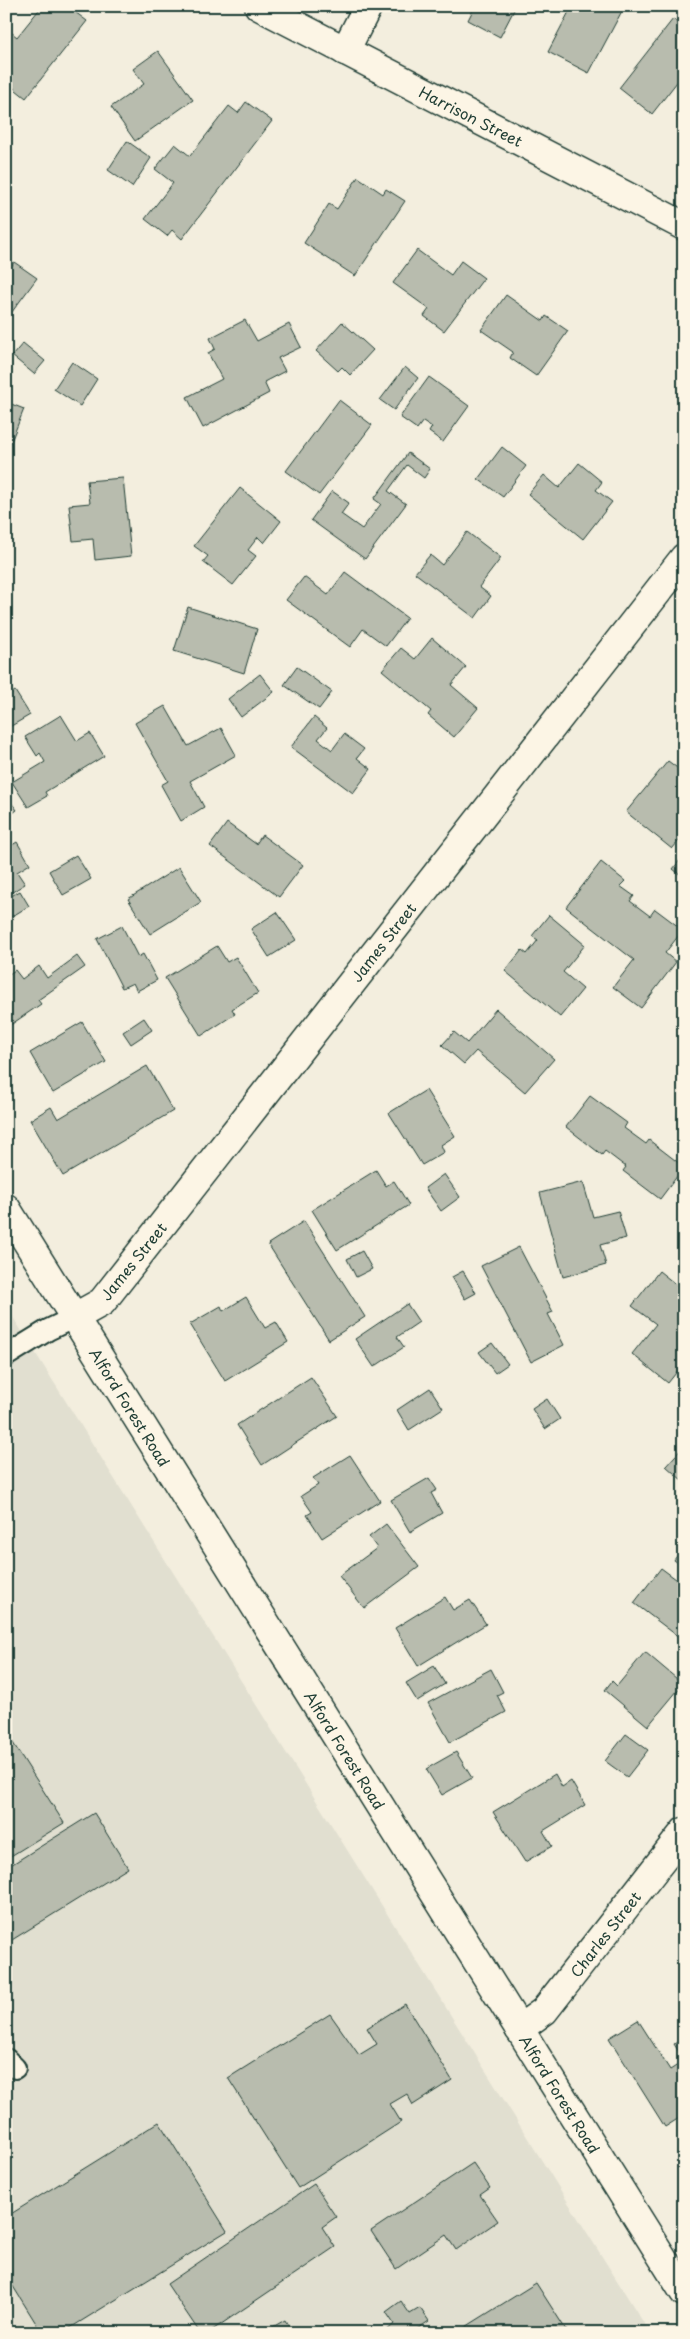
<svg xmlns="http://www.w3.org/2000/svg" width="690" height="2339" font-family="'Playpen Sans',sans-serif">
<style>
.built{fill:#e1dfd0}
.building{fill:#b8bcae;stroke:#1f3d34}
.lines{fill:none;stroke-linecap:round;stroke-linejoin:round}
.lane-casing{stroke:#1f3d34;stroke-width:24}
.street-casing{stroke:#1f3d34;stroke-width:31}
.secondary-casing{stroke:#1f3d34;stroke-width:31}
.primary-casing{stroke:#1f3d34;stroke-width:31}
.lane{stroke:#fcf5e5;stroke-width:20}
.street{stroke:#fcf5e5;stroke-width:28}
.secondary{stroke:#fcf5e5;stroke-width:28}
.primary{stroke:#fcf5e5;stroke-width:28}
.labels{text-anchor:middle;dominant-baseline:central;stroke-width:4;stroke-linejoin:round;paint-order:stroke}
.street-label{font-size:15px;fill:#1f3d34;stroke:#fcf5e5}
</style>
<rect width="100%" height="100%" fill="#f3eede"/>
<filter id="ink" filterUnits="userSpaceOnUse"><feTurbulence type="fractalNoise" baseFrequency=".02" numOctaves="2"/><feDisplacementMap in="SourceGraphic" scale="10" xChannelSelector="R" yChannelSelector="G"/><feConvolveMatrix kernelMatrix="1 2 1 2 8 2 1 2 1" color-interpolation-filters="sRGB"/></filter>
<g filter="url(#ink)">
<path class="built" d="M6,1306L650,2333H6Z"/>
<path class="building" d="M42,6H67L87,21L26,98L6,82V28L17,37Z
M475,6H516L500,37L468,20Z
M572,6H617L623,9L589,73L548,52Z
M673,19L684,28V73L652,114L619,88Z
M158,51L193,100L135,141L111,107L144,84L133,69Z
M246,102L272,121L182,239L172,230L167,236L145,219L173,183L155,169L175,144L190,156L229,106L238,113Z
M127,141L151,158L132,187L108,170Z
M358,177L383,194L386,189L405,201L355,276L304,243L329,204L337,209Z
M417,250L451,275L461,261L484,278L444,331L424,316L429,309L393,283Z
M14,262L37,278L6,320V263L11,267Z
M506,295L543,321L546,316L568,331L536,376L510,358L513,352L481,330Z
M245,320L257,341L289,324L301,347L278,358L285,371L264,382L269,393L203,428L187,397L222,379L208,353L215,349L210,338Z
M342,322L373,350L350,375L342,367L338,371L316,351Z
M23,343L45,361L34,374L12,356Z
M72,362L97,379L80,406L54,389Z
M405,367L418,378L394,410L380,400Z
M429,377L469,406L443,442L429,432L432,427L423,421L417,429L400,417Z
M339,400L372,425L319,495L286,471Z
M6,402L24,409L6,454Z
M502,447L526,466L503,497L478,479Z
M408,453L430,469L424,478L407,465L388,491L406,504L365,559L311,520L332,491L349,503L341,514L362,529L381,504L374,499Z
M579,463L602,482L596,490L612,502L583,539L528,494L544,475L559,488Z
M123,478L131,556L95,560L93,539L73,541L69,505L90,503L87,481Z
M240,488L281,521L264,543L258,537L248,550L256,556L233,585L203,562L208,556L194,546Z
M467,532L501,558L479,587L491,596L475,618L415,573L430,555L442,565Z
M345,572L407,618L386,646L363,629L350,647L286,600L304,577L328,595Z
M188,607L257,629L244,673L174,651Z
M432,638L466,667L451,685L478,708L454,737L428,715L431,711L382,670L401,648L415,659Z
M297,667L332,692L319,709L284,685Z
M260,674L274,692L241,717L228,699Z
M15,691L30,715L6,729V697Z
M165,706L188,746L221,728L236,755L190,781L204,807L181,821L161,785L168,781L135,723Z
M61,715L77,741L90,733L104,756L45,792L47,796L28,807L12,782L45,762L40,753L37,756L25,737Z
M314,717L327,728L318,739L332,750L344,734L364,749L357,758L371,769L353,793L291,747Z
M668,761L684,773V835L672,849L626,812Z
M6,796L17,810L6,818Z
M227,823L256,844L262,835L303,865L279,897L210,846Z
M17,842L30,864L17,872L25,884L6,896V849Z
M76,855L91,879L63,895L49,871Z
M684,855V878L673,869Z
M601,862L625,881L620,886L634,896L630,901L650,916L655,909L683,930L665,953L676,962L641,1008L613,987L634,960L566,907Z
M179,867L201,902L150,934L128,899Z
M20,891L29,906L6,920V899Z
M277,912L296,940L269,957L251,929Z
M549,915L585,945L563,972L583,989L560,1017L505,971L522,950L527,954L538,940L532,936Z
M122,926L138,957L143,954L157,980L137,991L133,983L122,988L97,939Z
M217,946L227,962L236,957L258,993L232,1009L235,1014L201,1036L165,978Z
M77,956L85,967L38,1000L41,1004L6,1028V976L15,970L22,979L39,966L47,978Z
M496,1009L554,1059L525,1092L476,1051L464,1064L442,1045L454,1032L467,1043Z
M144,1018L152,1030L131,1044L123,1032Z
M82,1022L106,1062L53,1093L30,1053Z
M147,1066L173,1111L63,1176L30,1120L51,1107L58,1119Z
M426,1090L455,1136L441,1145L444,1152L422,1165L389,1113Z
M590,1096L627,1123L624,1128L646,1144L649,1140L684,1167L660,1199L623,1171L626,1167L605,1151L602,1155L566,1127Z
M376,1170L386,1186L394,1181L409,1205L337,1250L312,1210Z
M444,1174L460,1197L441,1211L425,1188Z
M583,1182L593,1217L618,1211L626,1238L600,1245L606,1265L563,1277L540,1193Z
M304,1221L365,1317L329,1340L268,1244Z
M519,1247L553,1312L548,1314L564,1345L531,1362L481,1266Z
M362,1251L372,1269L356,1277L347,1259Z
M463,1271L476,1293L465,1299L452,1277Z
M659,1271L684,1291V1363L668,1383L632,1354L656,1324L632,1306Z
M246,1297L265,1328L276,1322L288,1342L225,1381L190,1324L221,1306L223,1311Z
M407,1304L419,1322L397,1337L404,1347L374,1367L355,1339Z
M492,1343L508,1364L495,1373L479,1352Z
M311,1377L337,1416L262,1465L237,1425Z
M430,1388L443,1408L409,1430L397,1410Z
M547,1399L560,1419L545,1429L532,1409Z
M684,1446V1482L666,1466Z
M350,1455L380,1501L322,1538L307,1515L312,1512L301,1496L318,1485L313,1478Z
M429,1478L437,1490L431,1493L442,1513L410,1532L391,1500Z
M386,1524L419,1567L364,1608L339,1576L377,1548L369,1537Z
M684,1546V1567L674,1560Z
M661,1568L684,1585V1641L634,1603Z
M445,1597L453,1610L470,1600L486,1624L418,1666L395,1628Z
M645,1652L683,1684L648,1726L605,1690L612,1681L617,1686Z
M434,1666L445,1684L417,1701L406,1683Z
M491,1669L503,1692L497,1695L506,1712L450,1742L428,1703Z
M6,1732L64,1823L6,1859Z
M626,1734L648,1750L627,1777L605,1761Z
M456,1752L472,1778L442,1795L426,1769Z
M555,1774L562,1787L571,1781L585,1805L543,1831L552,1846L525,1862L493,1812Z
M94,1813L128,1868L7,1943L6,1868Z
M405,2004L452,2080L413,2105L407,2094L390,2104L401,2122L298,2188L228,2078L330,2014L359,2055L377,2044L367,2028Z
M638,2020L670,2070L684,2061V2115L665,2127L609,2038Z
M684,2038V2060L674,2044Z
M159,2122L227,2231L62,2333H42L6,2275V2217Z
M473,2163L490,2188L480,2195L498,2221L456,2250L446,2235L396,2269L371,2231Z
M314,2184L336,2217L322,2227L335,2247L208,2333H200L167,2284Z
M536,2283L568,2333H456Z
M401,2301L410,2314L420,2308L429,2321L411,2333H384L394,2324L386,2312Z
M285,2320L292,2333H262Z"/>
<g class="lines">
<defs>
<path id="lane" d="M6,1356L48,1330L75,1317
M6,2059L15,2068"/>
<path id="street" d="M345,51L368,6
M75,1317L102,1302L684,558
M519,2029L544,2011L684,1832"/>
<path id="secondary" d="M259,6L684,226"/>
<path id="primary" d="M6,1208L684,2292"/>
</defs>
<use href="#lane" class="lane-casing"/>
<use href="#street" class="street-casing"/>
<use href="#secondary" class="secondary-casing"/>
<use href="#primary" class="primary-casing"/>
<use href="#lane" class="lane"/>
<use href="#street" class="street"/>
<use href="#secondary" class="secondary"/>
<use href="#primary" class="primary"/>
</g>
</g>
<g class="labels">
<g class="street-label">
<text transform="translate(471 116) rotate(27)">Harrison Street</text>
<text transform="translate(383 942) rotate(-52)">James Street</text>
<text transform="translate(133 1261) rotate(-51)">James Street</text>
<text transform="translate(130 1407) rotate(58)">Alford Forest Road</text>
<text transform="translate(345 1750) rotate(58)">Alford Forest Road</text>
<text transform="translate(605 1934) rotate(-52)">Charles Street</text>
<text transform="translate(560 2094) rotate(58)">Alford Forest Road</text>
</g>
</g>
<rect width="690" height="2339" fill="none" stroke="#fcf5e5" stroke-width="25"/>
<rect x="12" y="12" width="665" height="2314" fill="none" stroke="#1f3d34" stroke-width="2" filter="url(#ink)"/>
</svg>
